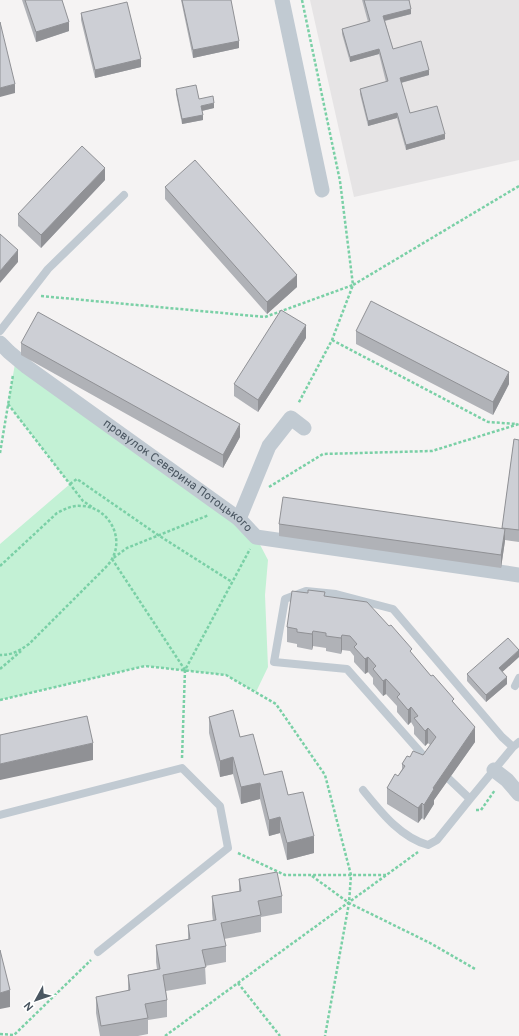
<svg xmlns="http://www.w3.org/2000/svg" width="519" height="1036" font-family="Overpass,sans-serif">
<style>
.education{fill:#e6e4e5}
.green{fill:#c3f1d5}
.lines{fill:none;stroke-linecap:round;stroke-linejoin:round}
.path{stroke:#7ad0a6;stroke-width:2.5;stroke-dasharray:3 2;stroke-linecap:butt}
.lane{stroke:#c1cad2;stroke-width:8}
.street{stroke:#c1cad2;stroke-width:15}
.wall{fill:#b0b2b7}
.shaded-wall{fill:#909195}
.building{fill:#cdcfd5;stroke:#909195}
.labels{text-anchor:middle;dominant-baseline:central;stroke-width:3;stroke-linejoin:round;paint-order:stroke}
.street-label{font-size:12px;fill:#4a5661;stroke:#fff}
</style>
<rect width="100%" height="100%" fill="#f5f3f3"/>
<path class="education" d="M310,0H519V160L354,197Z"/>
<path class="green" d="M16,358L256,537L268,560L265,595L268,667L256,692L226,675L145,666L0,700V544L70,484L8,404Z"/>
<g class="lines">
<path class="path" d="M302,0L340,181L353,285L519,186
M41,296L265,317L353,285L332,340L298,404
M332,340L488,422L517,424
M8,404L83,501L92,507
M0,453L13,375
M70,484L77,479L158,535L232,582
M269,487L323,454L432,451L519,424
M0,566L57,513C65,509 72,505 81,506C107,506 125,536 112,559C110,563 107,566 104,569L29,644C19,651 12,655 0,655
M0,669L21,651
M185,670L112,559L127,548L209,515
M0,700L145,666L226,675L276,704L325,775L351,875L349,903L325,1036
M182,758L185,670L250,549
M476,810H481L495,790
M238,853L285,875H386
M312,876L349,903L430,943L475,969
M238,983L280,1036
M0,1034L14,1035L91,960
M165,1036L418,852"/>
<path class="lane" d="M0,331L48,269L124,195
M515,686L519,678
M429,762L347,669L274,662L285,599L306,591L336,594L393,609L502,737L513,747
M449,779L470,799L513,747L519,742
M363,790C381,812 400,837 428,845L437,840L470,799
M0,815L182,768L220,806L228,848L98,952"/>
<g class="street">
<path d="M282,0L322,190"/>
<path id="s1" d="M0,343L9,352L27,367L239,519L256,537L519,575"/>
<path d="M239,519L269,446L291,418L304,428"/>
<path d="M494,770L507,780L519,794"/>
</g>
</g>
<path class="wall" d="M22,0H62L69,31L36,42Z
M181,0H231L239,48L193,58Z
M362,0H409L411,14L385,21L393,49L429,75L401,83L410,113L445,139L406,150L397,118L368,126L360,94V89L386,82L379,54L350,62L342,34V29L368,22Z
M81,13L141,67L95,78L81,20Z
M176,89L199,99L214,108L202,111L203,120L182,124L176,94Z
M105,180L41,248L18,226V214Z
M165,187L297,287L267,314L165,199Z
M356,331L509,384L493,415L356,344Z
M306,338L258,412L234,396V384Z
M21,343L240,437L223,468L21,355Z
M514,439L519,440V542L505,540L501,568L279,536V524L502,529Z
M308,593L325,596L412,654L454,703L475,742L434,800V804L424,820L422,818L418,823L387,804V788L398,776L402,769V764L410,757L423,755L430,745L428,743L425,746L414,734V727L411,722L408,725L397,712V706L386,694L383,696L373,684V678L368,672L365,674L354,662V656L350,651L342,650L341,654L326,651V648L313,646L312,650L297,647V644L287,642V627Z
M519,657L502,672L507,684L486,702L467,681V674Z
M209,717L240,737L264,775L288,795L314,853L287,860L280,833L269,836L260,799L241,804L233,774L220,777L209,733Z
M239,879L282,896V913L261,917V932L224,939L226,946V962L205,966L206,984L166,991L167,1000V1017L148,1020V1034L138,1036H100L96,1013V997L128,991V975L157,969L156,962V945L188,940V925L213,921L212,913V896L239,892Z"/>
<path class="shaded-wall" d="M411,9V14L383,21V16Z
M69,22V31L36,42V32Z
M239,41V48L193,58V50Z
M379,49V54L350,62V57Z
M141,59V67L95,78V70Z
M429,70V75L400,83V78Z
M15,84V93L0,97V88Z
M214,103V108L201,111V106Z
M397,113V118L368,126V121Z
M203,115V120L182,124V119Z
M445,134V139L406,150V145Z
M105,168V180L41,248V235Z
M18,250V262L0,283V271Z
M297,275V287L267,314V302Z
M306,325V338L258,412V400Z
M509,372V384L493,415V402Z
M240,424V437L223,468V455Z
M505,529V541L501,568V555Z
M313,631V646L312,650V634Z
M342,635V650L341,654V638Z
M519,650V657L499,675V668Z
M368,657V672L365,674V659Z
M507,677V684L486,702V695Z
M386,679V694L383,696V681Z
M411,707V722L408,725V710Z
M475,727V742L434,800V804L424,820V805L433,788Z
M428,728V743L425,746V731Z
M93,743V760L0,780V764Z
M233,757V774L220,777V761Z
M260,783V799L241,804V787Z
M422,803V818L418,823V808Z
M280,817V833L269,836V820Z
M314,836V853L287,860V843Z
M10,990V1007L0,1009V993Z"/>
<path class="building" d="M25,0H62L69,22L36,32Z
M182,0H231L239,41L193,50Z
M364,0H409L411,9L383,16L393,49L421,41L429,70L400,78L410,113L437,106L445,134L406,145L397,113L368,121L360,89L388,81L379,49L350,57L342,29L370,21Z
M127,2L141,59L95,70L81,13Z
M0,22L15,84L0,88Z
M196,85L199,99L213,96L214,103L201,106L203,115L182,119L176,89Z
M82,146L105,168L41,235L18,214Z
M195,160L297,275L267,302L165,187Z
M0,234L18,250L0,271Z
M371,301L509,372L493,402L356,331Z
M281,310L306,325L258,400L234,384Z
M38,312L240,424L223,455L21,343Z
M514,439L519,440V530L502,528Z
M283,497L505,529L501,555L279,524Z
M308,590L325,592L324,596L367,602L389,626L391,625L412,649L410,651L431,676L433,675L454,699L452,701L475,727L433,788L434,789L424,805L422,803L418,808L387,788L395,774L398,776L405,766L402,764L407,756L410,757L413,751L423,755L436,737L428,728L425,731L414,718L418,716L411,707L408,710L397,697L400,694L386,679L383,681L373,669L376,666L368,657L365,659L354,647L357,644L350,636L342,635L341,638L326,636V633L313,631L312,634L297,632V629L287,627L292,591L308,593Z
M508,638L519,650L499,668L507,677L486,695L467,674Z
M233,710L240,737L253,734L264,775L282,771L288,795L303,792L314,836L287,843L280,817L269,820L260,783L241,787L233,757L220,761L209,717Z
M87,716L93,743L0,764V735Z
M277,872L282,896L258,901L261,915L221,923L226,946L202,950L206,967L163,975L167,1000L145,1004L148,1018L101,1026L96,997L130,990L128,975L160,969L156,945L190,939L188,925L216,920L212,896L241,891L239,879Z
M0,950L10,990L0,993Z"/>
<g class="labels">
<g class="street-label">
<text stroke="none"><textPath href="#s1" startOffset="222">провулок Северина Потоцького</textPath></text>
</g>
</g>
<g transform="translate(36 1000) rotate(230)" stroke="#ffffff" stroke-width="3" paint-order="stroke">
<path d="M0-3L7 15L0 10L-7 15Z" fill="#4a5661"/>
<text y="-6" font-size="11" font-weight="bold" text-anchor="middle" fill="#4a5661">N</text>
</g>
</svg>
